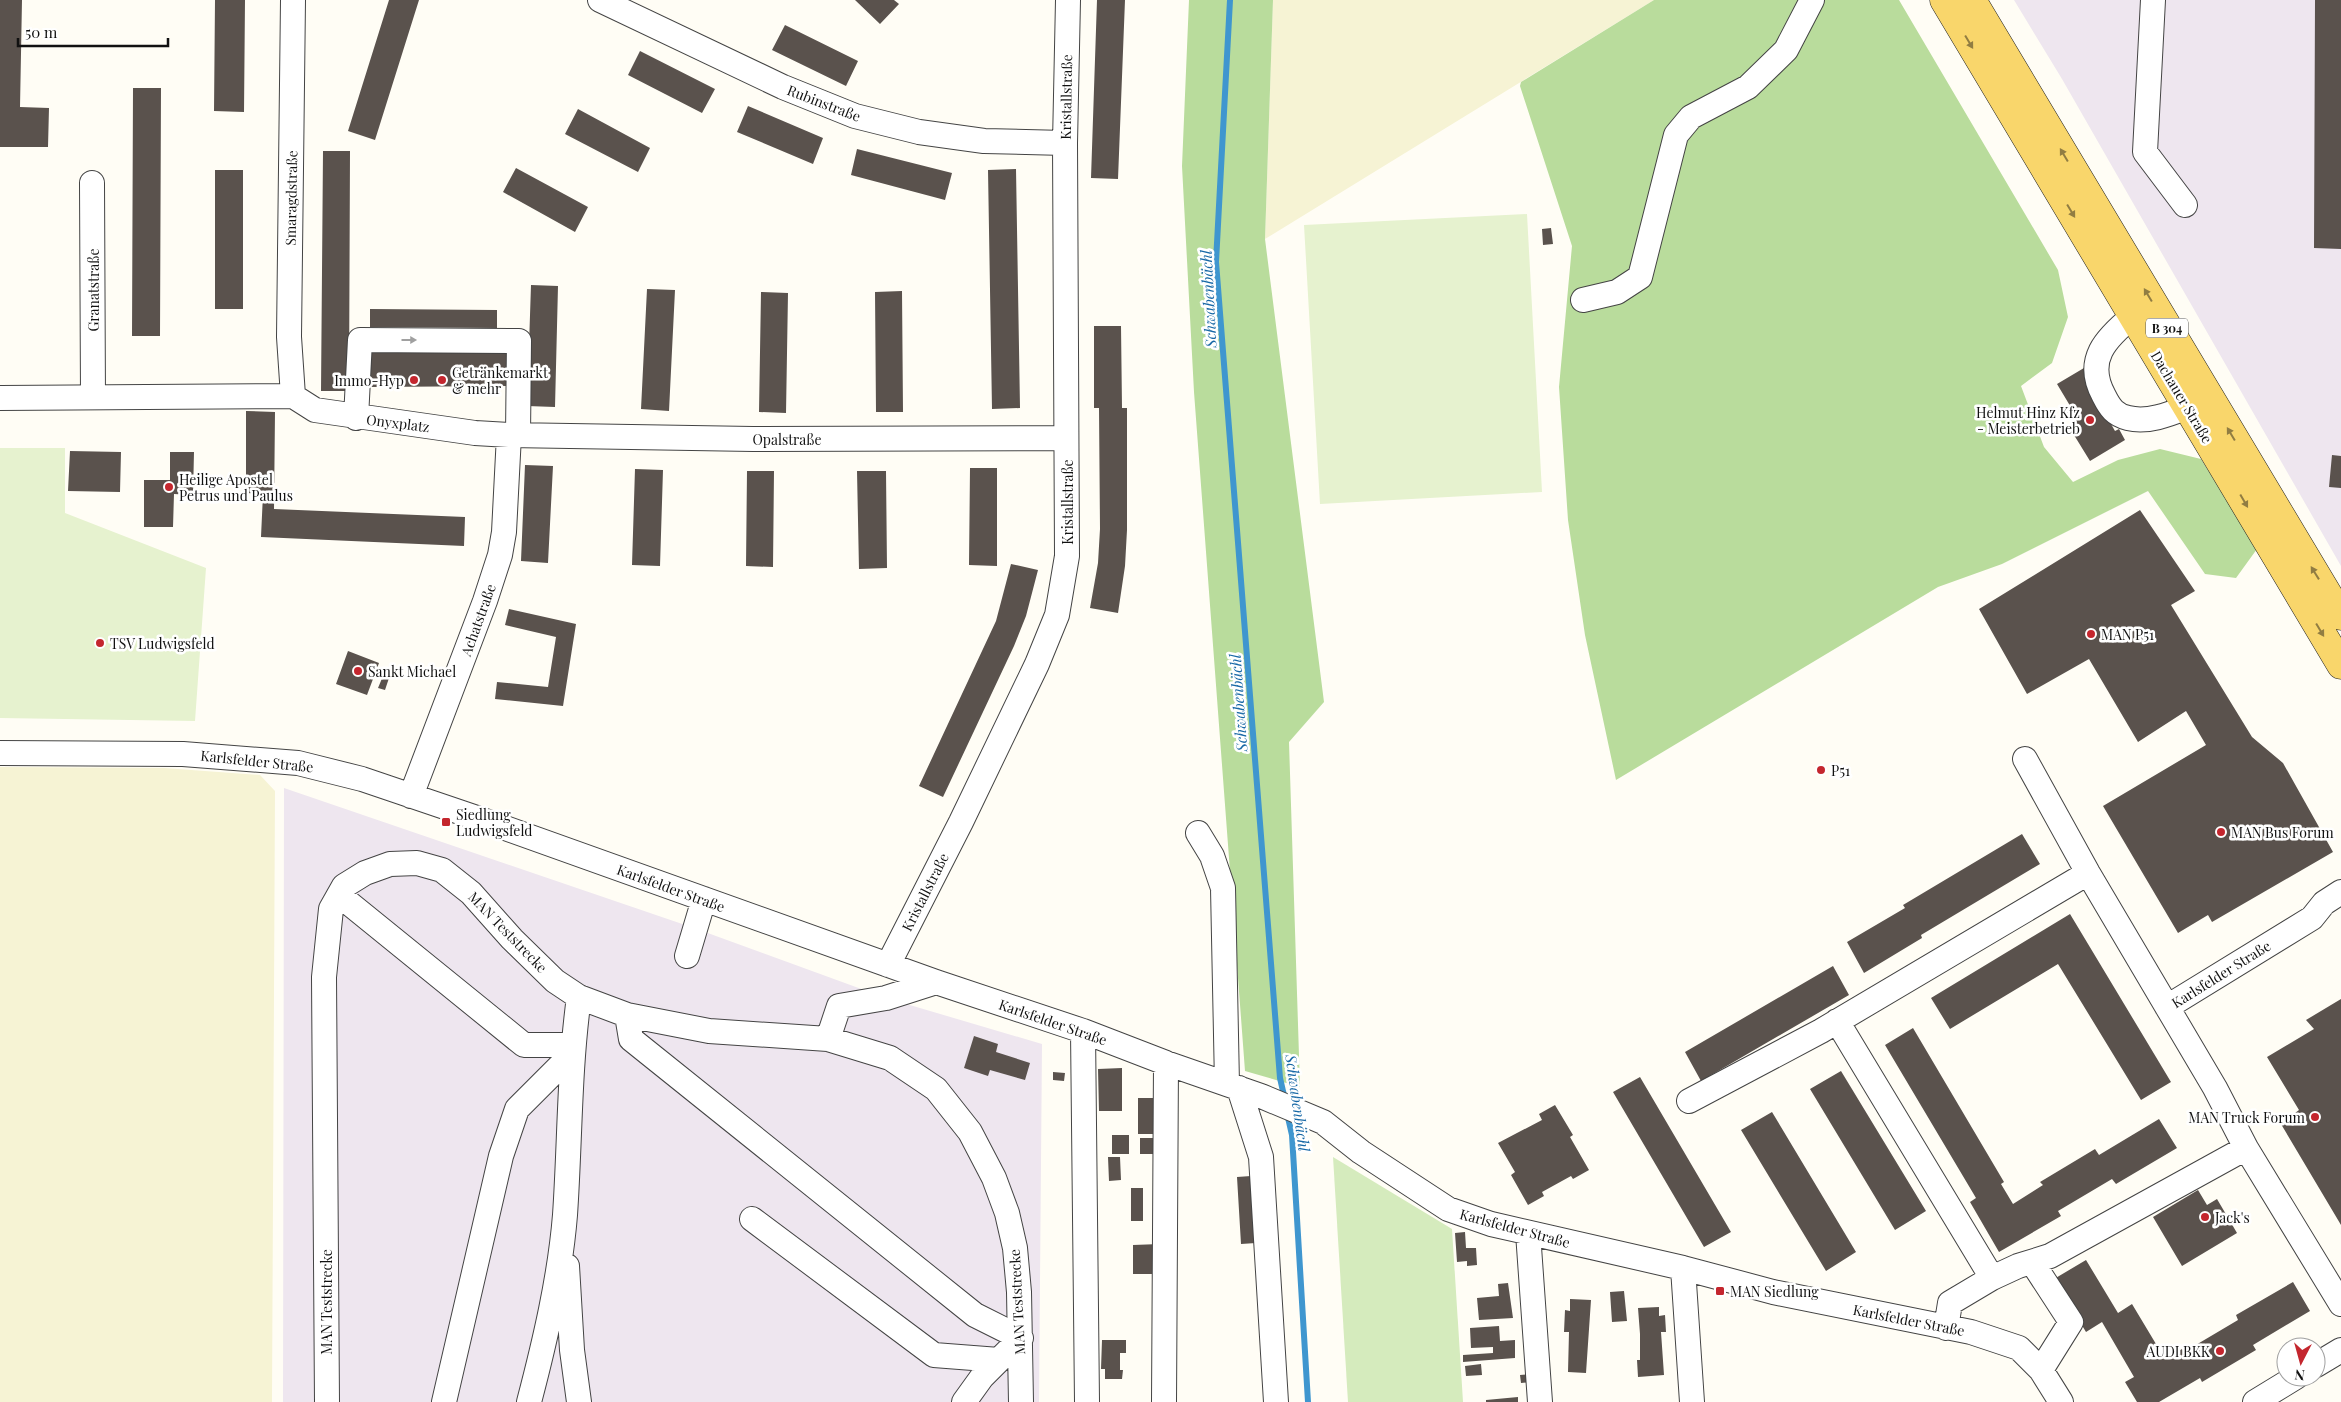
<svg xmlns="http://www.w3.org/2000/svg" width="2341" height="1402" font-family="'Playfair Display',serif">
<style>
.industrial{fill:#eee6ef}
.farmland{fill:#f6f3d4}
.green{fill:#d5ebbd}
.forest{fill:#b9dc9c}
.pitch{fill:#e6f2cf}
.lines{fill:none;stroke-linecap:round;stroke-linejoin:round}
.stream{stroke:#3f96cf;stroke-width:6}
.building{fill:#5a524d}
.minor-casing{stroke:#444;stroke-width:26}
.major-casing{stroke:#222;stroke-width:29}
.minor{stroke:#fff;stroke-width:24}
.major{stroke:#f9d66b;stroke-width:28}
.oneway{fill:#917d42}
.oneway2{fill:#a0a0a0}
.poi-dot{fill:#c4262e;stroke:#fff;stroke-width:2}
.labels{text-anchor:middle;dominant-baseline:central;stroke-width:5;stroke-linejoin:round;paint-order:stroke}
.shield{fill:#fff;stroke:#585858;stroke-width:1}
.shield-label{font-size:12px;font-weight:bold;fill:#111}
.street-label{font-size:14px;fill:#111;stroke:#fff}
.poi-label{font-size:14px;fill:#111;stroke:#fff;text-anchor:start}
.water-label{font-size:15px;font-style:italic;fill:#1768a6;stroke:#fff}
</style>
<rect width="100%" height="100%" fill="#fffdf5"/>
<path class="industrial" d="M2014,0H2341V566L2062,79Z
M284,788L694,928L886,998L1042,1044L1039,1402H283Z"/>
<path class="farmland" d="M1273,0H1654L1265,239Z
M0,767L164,768L260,775L275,791L272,1402H0Z"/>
<path class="green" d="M1333,1157L1452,1229L1463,1402H1348Z"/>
<path class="forest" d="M1189,0H1273L1265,239L1324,702L1289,742L1300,1087L1245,1071L1194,392L1182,166Z
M1654,0H1899L2058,270L2068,317L2052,363L2021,386L2044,447L2073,482L2118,460L2160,449L2201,459L2257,549L2236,578L2205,574L2148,491L2002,564L1938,587L1616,780L1585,635L1568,520L1559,387L1572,246L1520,86L1521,82Z"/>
<path class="pitch" d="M1527,214L1542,492L1320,504L1304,225Z
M0,448H65V513L206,568L195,721L0,718Z"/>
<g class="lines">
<path class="stream" d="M1230,0L1216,262L1280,1078L1285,1100
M1287,1113L1292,1135L1308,1402"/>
</g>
<path class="building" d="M0,0H22L20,107L49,108L48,147H0Z
M215,0H245L244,112L214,111Z
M389,0H419L375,140L348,131Z
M855,0H894L899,4L880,24Z
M1097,0H1125L1118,179L1091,178Z
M2315,0H2341V249L2314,248Z
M785,25L858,61L846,86L772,50Z
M640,51L715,89L702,113L628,75Z
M133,88H161L160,336H132Z
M748,106L823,138L813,164L737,132Z
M578,109L650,148L638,172L565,134Z
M857,149L952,173L945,200L851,175Z
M323,151H350L349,391H321Z
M516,168L588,207L575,232L503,192Z
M1016,169L1020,408L992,409L988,170Z
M215,170H243V309H215Z
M1551,228L1553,244L1543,245L1542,229Z
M531,285L558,286L555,407L527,406Z
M647,289L675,290L669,411L641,409Z
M902,291L903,412H876L875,292Z
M761,292L788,293L786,413L759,412Z
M370,309L497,310V328L370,327Z
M1094,326H1121L1122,408H1127V530L1125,566L1118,613L1090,608L1098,563L1100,529L1099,408H1094Z
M371,351H507V386L371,387Z
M2084,368L2099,393L2095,396L2115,431L2119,429L2125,440L2090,461L2074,435L2079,432L2067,412L2072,409L2057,384Z
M246,411L275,412L274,509L465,517L464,546L261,537L263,494L246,493Z
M70,451L121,452L120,492L68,491Z
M170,452H194L193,495L174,494L173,527H144V480H170Z
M2332,455L2341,456V488L2329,487Z
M525,465L553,466L548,563L521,561Z
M970,468H997V566L969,565Z
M635,469L663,470L660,566L632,565Z
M747,471H774L773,567L746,566Z
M857,471H886L887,568L859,569Z
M2140,510L2195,591L2171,605L2252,737L2283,763L2333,852L2212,922L2208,915L2178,933L2103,806L2206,745L2186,711L2138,742L2089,659L2027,694L1979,609Z
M1011,564L1038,570L1026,616L1014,646L943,797L919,786L996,621Z
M509,609L576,624L563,706L495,699L497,682L548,687L556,637L505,625Z
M348,651L379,663L367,695L336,684Z
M383,676L389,678L385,690L378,688Z
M2022,834L2040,864L1921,935L1922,938L1864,973L1847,942L1905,908L1903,905Z
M2070,914L2171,1082L2141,1100L2058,964L1950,1029L1931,998Z
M1833,966L1849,995L1701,1081L1685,1052Z
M2341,999V1225L2281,1124L2299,1110L2267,1057L2314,1029L2306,1020Z
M1913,1028L2004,1182L2001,1184L2013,1204L2043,1185L2040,1182L2095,1149L2099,1155L2159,1119L2177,1148L2116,1184L2112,1179L2058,1211L2061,1216L1999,1252L1970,1202L1976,1198L1885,1045Z
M974,1036L998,1044L996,1052L1030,1063L1025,1080L990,1070L988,1076L964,1068Z
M1122,1068V1111H1099L1098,1069Z
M1841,1071L1926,1211L1895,1230L1810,1089Z
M1053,1072L1065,1073L1064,1081L1053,1080Z
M1640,1077L1731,1232L1704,1247L1613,1092Z
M1138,1098H1163V1134H1138Z
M1555,1105L1573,1135L1570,1137L1589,1170L1573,1179L1571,1176L1542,1192L1544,1196L1528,1205L1511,1175L1515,1172L1498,1143L1542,1120L1539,1114Z
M1772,1112L1856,1252L1826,1271L1741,1130Z
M1112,1135H1129V1154H1112Z
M1140,1138H1161V1154H1140Z
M1108,1157H1120L1121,1180L1109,1181Z
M1251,1176L1256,1243L1241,1244L1237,1177Z
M1131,1188H1143V1221H1131Z
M2198,1190L2207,1205L2217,1199L2237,1233L2182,1266L2153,1217Z
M1465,1232L1466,1248H1476L1477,1265L1467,1266V1261L1457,1262L1455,1233Z
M1160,1244L1161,1274H1133V1245Z
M2086,1260L2118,1313L2132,1304L2165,1359L2182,1349L2184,1352L2238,1320L2236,1315L2293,1282L2310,1311L2253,1345L2256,1350L2202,1382L2200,1378L2159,1402H2137L2125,1382L2134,1377L2102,1322L2086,1332L2054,1279Z
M1508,1283L1513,1318L1479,1320L1477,1298L1499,1296L1498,1284Z
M1624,1291L1627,1321L1612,1322L1610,1292Z
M1570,1299L1591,1300L1586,1373L1568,1372L1569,1332H1564L1565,1310L1570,1311Z
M1659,1307V1316L1665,1315L1666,1332H1661L1664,1375L1638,1377L1637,1360H1640V1334L1638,1308Z
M1499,1326L1500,1341L1515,1340V1358L1463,1362V1355L1493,1353V1347L1471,1348L1470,1328Z
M1102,1340H1126V1353H1120V1370H1123L1122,1379H1105V1369H1101Z
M1481,1364L1482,1375L1466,1376L1465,1366Z
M1532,1374V1382L1521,1383L1520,1375Z
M1518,1397V1402H1486V1400Z"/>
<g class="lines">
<defs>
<path id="minor" d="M600,0L783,87L855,116L919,132L984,141L1065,143
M2153,0L2145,152L2185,205
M92,183L93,397
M1583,300L1617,292L1640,277L1676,135L1691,117L1748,87L1786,50L1812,0
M2133,316C2106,338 2084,360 2104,396C2110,408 2115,415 2128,418C2148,423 2170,414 2188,407
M293,396L315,410L475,433L509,435L753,439L1066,438
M293,396L289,337L293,0
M0,398L293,396
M356,418L360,340L519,341L518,435
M0,753L183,754L298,763L362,779L480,819L936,982L1083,1031L1166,1063L1261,1096L1323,1122L1361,1152L1448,1209L1491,1224L1683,1268L1773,1292L1971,1332L2019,1348L2041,1370L2061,1402
M2025,759L2088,873L2215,1088L2246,1148L2341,1304
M411,796L485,601L500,555L504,532L509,435
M1198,833L1212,856L1223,888L1227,1084
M339,895L524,1045H572
M687,956L704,899
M888,965L961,822L1037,664L1057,615L1067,556L1065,143L1068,0
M2167,1007L2312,918L2324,903L2341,892
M627,1015L631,1039L975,1315L1021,1338L982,1377L964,1402
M1837,1021L1992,1278L2018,1266L2050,1256L2246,1148
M1083,1031L1087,1402
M828,1039L839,1006L886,998L936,982
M1239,1088L1261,1157L1276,1402
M1689,1101L1821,1031L2088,873
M752,1219L934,1355L999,1360
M1528,1233L1540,1402
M2032,1262L2071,1322L2041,1370
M567,1266L572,1350L579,1402
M1683,1268L1692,1402
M1946,1328L1950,1303L1992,1278
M2316,1365L2341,1350
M327,1402L324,977L331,909L344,886L365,873L390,864L417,863L442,870L471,893L512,939L555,981L579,997L627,1015L709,1031L828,1039L890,1058L936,1089L970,1132L994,1178L1007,1213L1015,1248L1019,1292L1021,1402
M444,1402L501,1156L517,1109L572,1054
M529,1402C545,1341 560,1277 565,1215C570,1142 569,1070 579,997
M1164,1402L1166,1063
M2255,1402L2296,1377"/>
<path id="major" d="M1944,0L2341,665
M1972,0L2341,616"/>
</defs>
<use href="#minor" class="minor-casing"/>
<use href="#major" class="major-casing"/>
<use href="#minor" class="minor"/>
<use href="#major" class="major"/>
</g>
<defs><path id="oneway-solid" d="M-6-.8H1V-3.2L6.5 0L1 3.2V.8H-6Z" transform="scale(1.25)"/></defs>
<g class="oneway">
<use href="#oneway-solid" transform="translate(1969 42) rotate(59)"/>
<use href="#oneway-solid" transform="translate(2064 155) rotate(-121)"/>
<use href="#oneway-solid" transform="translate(2071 211) rotate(59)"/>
<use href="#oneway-solid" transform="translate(2148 295) rotate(-121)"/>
<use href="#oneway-solid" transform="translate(2231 434) rotate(-121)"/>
<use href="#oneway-solid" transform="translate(2244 501) rotate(60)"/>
<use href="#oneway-solid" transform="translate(2315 573) rotate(-122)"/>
<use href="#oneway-solid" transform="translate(2320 630) rotate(59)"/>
</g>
<use class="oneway2" href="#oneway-solid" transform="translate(409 340)"/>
<g class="poi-dot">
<circle cx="414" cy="380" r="5"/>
<circle cx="442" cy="380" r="5"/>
<circle cx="2090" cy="420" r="5"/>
<circle cx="169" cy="487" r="5"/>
<circle cx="2091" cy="634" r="5"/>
<circle cx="100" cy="643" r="5"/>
<circle cx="358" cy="671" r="5"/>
<circle cx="1821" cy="770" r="5"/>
<rect x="441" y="817" width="10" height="10" rx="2.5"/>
<circle cx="2221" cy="832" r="5"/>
<circle cx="2315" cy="1117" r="5"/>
<circle cx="2205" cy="1217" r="5"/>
<rect x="1715" y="1286" width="10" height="10" rx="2.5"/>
<circle cx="2220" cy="1351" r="5"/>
</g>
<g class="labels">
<rect class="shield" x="2146" y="318.5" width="42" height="19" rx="4"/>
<g class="shield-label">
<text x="2167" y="328">B 304</text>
</g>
<g class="street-label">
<text transform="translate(1066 97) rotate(-89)">Kristallstraße</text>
<text transform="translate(824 103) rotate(21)">Rubinstraße</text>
<text transform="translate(291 198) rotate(-89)">Smaragdstraße</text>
<text transform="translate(93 290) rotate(-90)">Granatstraße</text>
<text transform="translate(2182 397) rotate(59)">Dachauer Straße</text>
<text transform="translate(398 423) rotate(7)">Onyxplatz</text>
<text x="787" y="439">Opalstraße</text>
<text transform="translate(1067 502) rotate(-90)">Kristallstraße</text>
<text transform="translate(478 620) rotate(-70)">Achatstraße</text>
<text transform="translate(257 761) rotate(6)">Karlsfelder Straße</text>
<text transform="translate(671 888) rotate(20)">Karlsfelder Straße</text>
<text transform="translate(925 892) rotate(-63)">Kristallstraße</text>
<text transform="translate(508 932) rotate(46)">MAN Teststrecke</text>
<text transform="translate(2221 974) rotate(-32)">Karlsfelder Straße</text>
<text transform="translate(1053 1022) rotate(19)">Karlsfelder Straße</text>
<text transform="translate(1515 1228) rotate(15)">Karlsfelder Straße</text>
<text transform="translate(326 1302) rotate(-90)">MAN Teststrecke</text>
<text transform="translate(1017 1302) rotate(-93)">MAN Teststrecke</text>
<text transform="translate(1909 1320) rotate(11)">Karlsfelder Straße</text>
</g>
<g class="poi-label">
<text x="452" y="372">Getränkemarkt<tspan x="452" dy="16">&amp; mehr</tspan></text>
<text x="404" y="380" text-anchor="end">Immo-Hyp</text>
<text x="2080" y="412" text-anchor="end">Helmut Hinz Kfz<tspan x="2080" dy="16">- Meisterbetrieb</tspan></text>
<text x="179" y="479">Heilige Apostel<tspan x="179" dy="16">Petrus und Paulus</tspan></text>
<text x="2101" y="634">MAN P51</text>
<text x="110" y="643">TSV Ludwigsfeld</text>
<text x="368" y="671">Sankt Michael</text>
<text x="1831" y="770">P51</text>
<text x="456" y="814">Siedlung<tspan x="456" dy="16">Ludwigsfeld</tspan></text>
<text x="2231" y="832">MAN Bus Forum</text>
<text x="2305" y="1117" text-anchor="end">MAN Truck Forum</text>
<text x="2215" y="1217">Jack's</text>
<text x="1730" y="1291">MAN Siedlung</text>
<text x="2210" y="1351" text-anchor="end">AUDI BKK</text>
</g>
<g class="water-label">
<text transform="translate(1208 299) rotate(-93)">Schwabenbächl</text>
<text transform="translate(1238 703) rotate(-94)">Schwabenbächl</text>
<text transform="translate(1298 1103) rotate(82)">Schwabenbächl</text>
</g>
</g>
<g transform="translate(2301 1362) rotate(186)"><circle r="24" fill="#ffffff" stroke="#a0a0a0"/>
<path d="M0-4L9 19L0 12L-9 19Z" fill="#c4262e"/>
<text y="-8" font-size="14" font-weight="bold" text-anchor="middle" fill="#111111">N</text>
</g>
<path d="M18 38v8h150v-8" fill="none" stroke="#111111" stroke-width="2.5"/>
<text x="25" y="38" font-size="15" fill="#111111" stroke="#ffffff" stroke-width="4" paint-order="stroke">50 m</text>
</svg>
